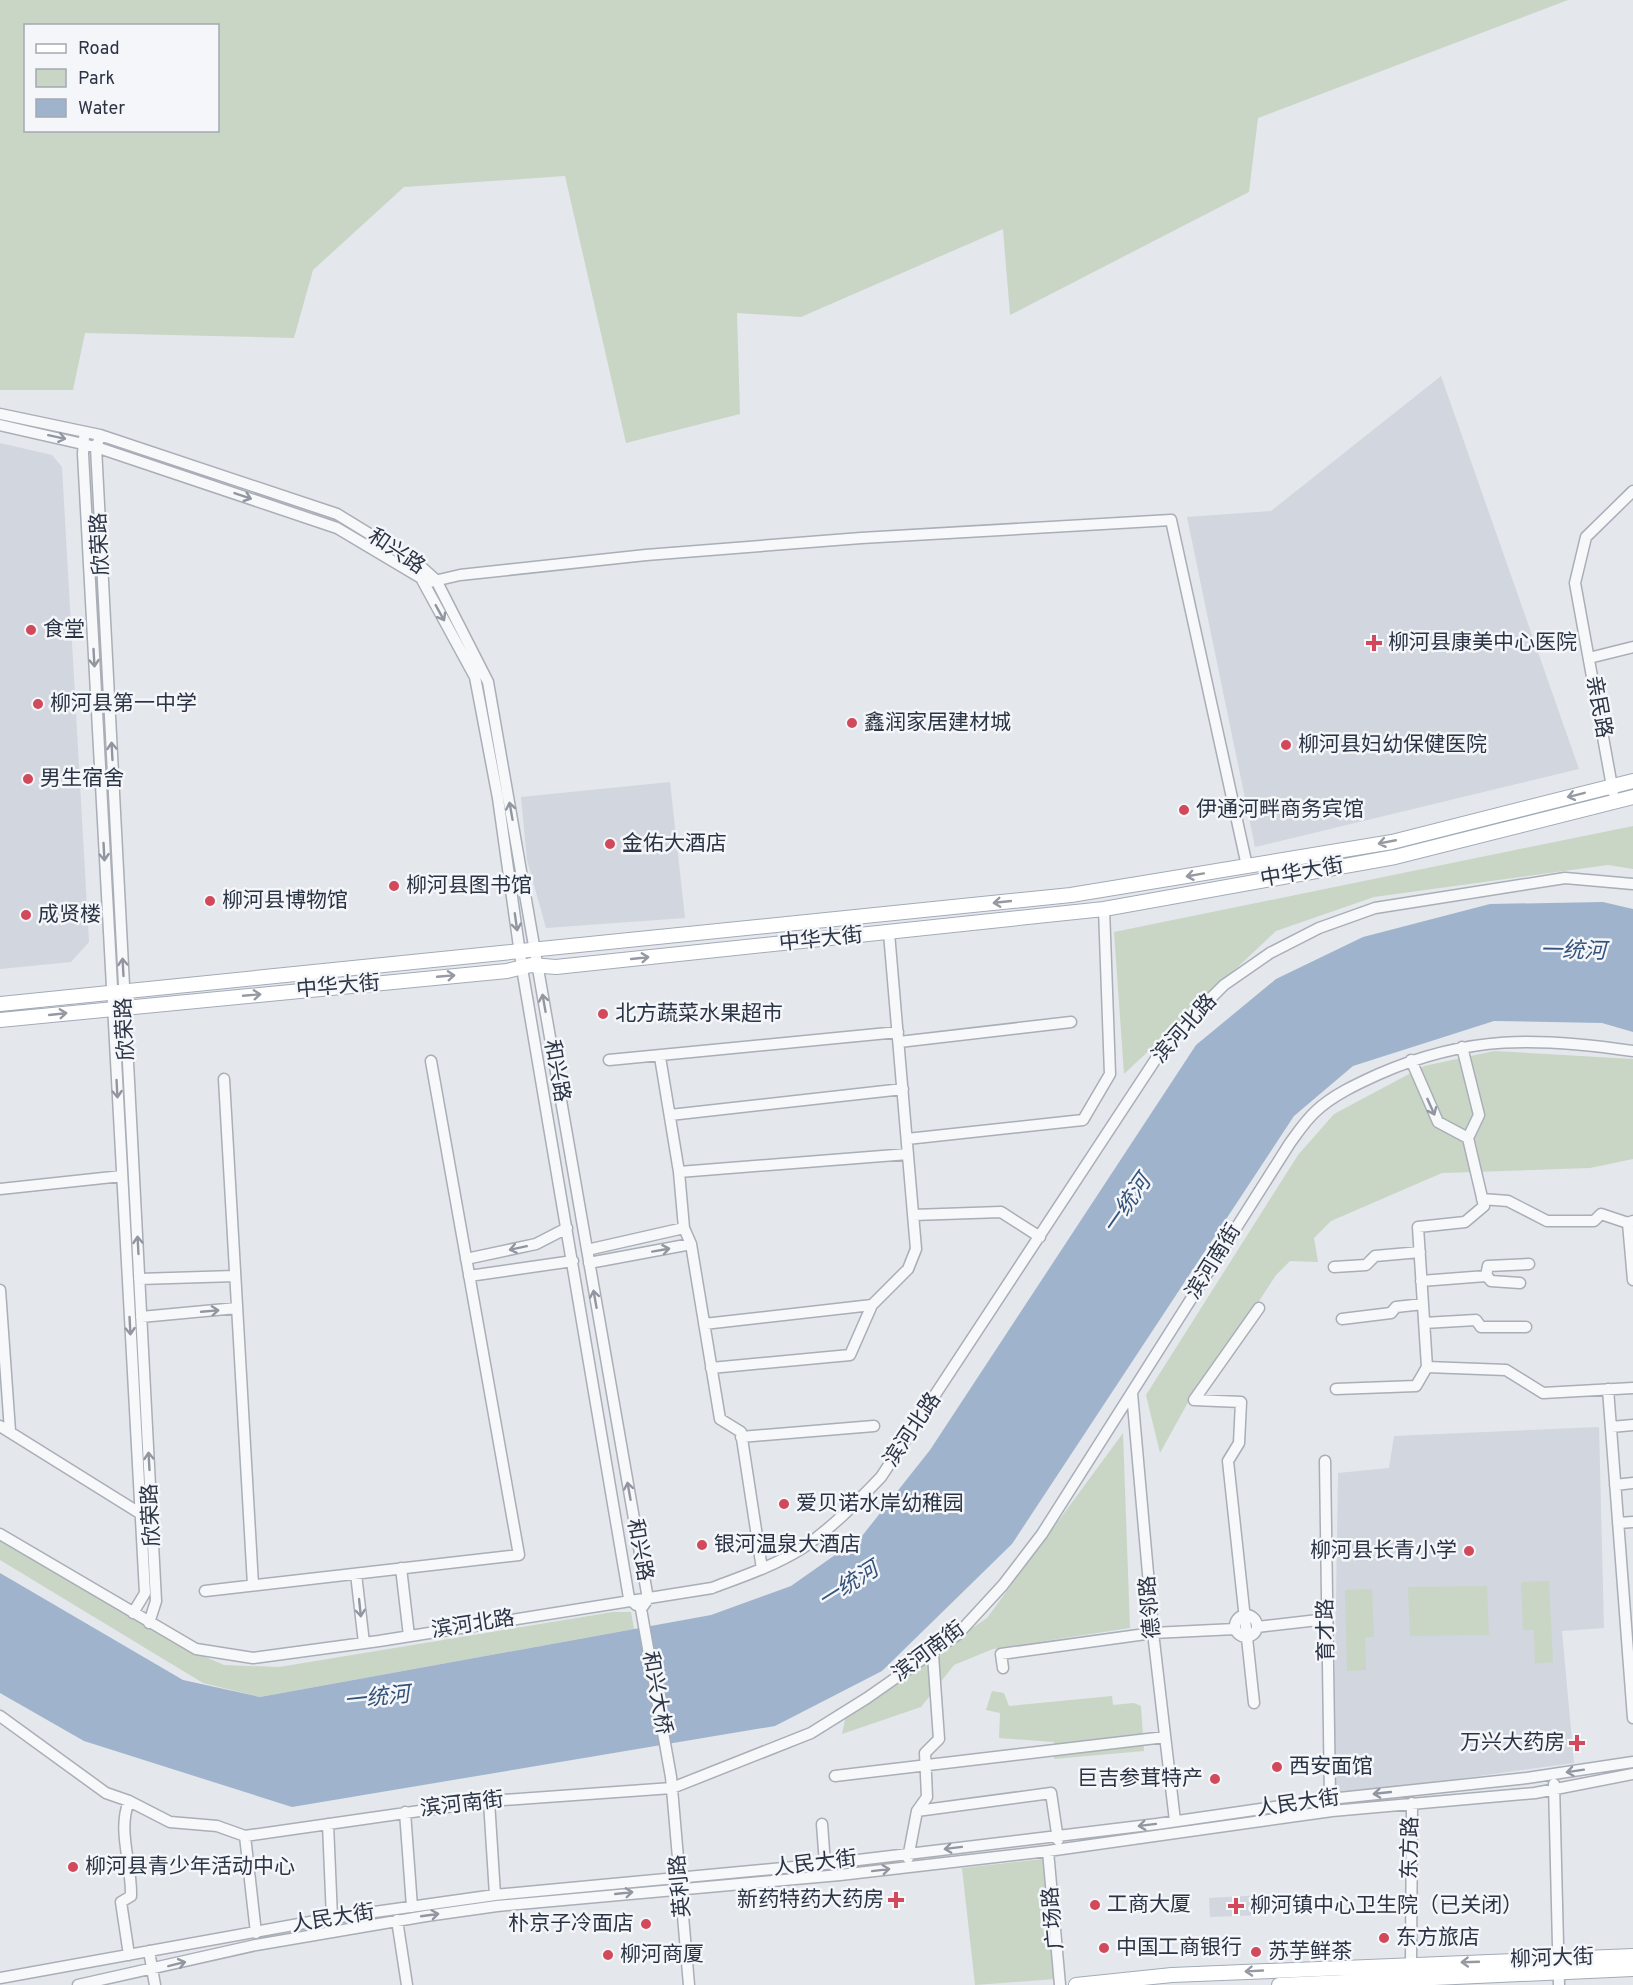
<svg xmlns="http://www.w3.org/2000/svg" width="1633" height="1985" font-family="Overpass,'Noto Sans SC',sans-serif">
<style>
.built{fill:#d2d6de}
.green{fill:#c9d6c5;fill-rule:evenodd}
.water{fill:#9fb4cc}
.lines{fill:none;stroke-linecap:round;stroke-linejoin:round}
.minor-casing{stroke:#a9aeb7;stroke-width:13}
.major-casing{stroke:#a3abb8;stroke-width:16}
.minor{stroke:#f7f8fa;stroke-width:10}
.major{stroke:#fff;stroke-width:14}
.oneway{stroke:#9196a0}
.oneway2{stroke:#959aa2}
.poi-dot{fill:#d1495b;stroke:#f4f6f9;stroke-width:2}
.labels{text-anchor:middle;dominant-baseline:central;stroke-width:5;stroke-linejoin:round;paint-order:stroke}
.street-label{font-size:21px;fill:#2b3445;stroke:#f4f6f9}
.poi-label{font-size:21px;fill:#2b3445;stroke:#f4f6f9;text-anchor:start}
.water-label{font-size:22px;font-style:italic;fill:#34527a;stroke:#f4f6f9}
</style>
<rect width="100%" height="100%" fill="#e4e7ec"/>
<path class="built" d="M1441,376L1579,769L1255,847L1187,517L1271,511Z
M0,443L52,455L62,467L89,942L71,962L0,969Z
M670,782L685,918L546,928L527,860L521,797Z
M1599,1427L1604,1628L1562,1631L1574,1763L1333,1796L1338,1473L1389,1468L1394,1436Z
M1262,1895L1264,1915L1210,1917L1209,1898Z"/>
<path class="green" d="M0,0H1568L1258,118L1249,192L1010,315L1003,229L801,317L737,313L740,414L626,443L565,176L404,187L313,270L294,338L85,333L73,390H0ZM26,26H218V130H26Z
M1633,826V869L1608,865L1374,897L1276,931L1124,1074L1114,932Z
M1494,1051L1633,1059V1159L1590,1168L1442,1173L1331,1221L1314,1238L1318,1262L1290,1261L1276,1275L1229,1347L1191,1397L1160,1453L1146,1395L1298,1155L1334,1114L1424,1066Z
M1123,1433L1130,1628L993,1649L954,1665L921,1707L842,1734L846,1715L987,1618Z
M0,1536L185,1648L224,1665L279,1667L613,1612H631L634,1629L260,1697L203,1683L0,1560Z
M1549,1581L1553,1662L1535,1664L1534,1630H1523L1521,1582Z
M1487,1586L1489,1635L1410,1636L1408,1587Z
M1372,1589L1374,1637H1365L1366,1670L1347,1671L1345,1590Z
M992,1691L1004,1693L1009,1706L1112,1696L1113,1705L1134,1703L1141,1706L1144,1751L1054,1759V1742L999,1738L1000,1713L986,1710Z
M1043,1859L1056,1979L975,1985L962,1868Z"/>
<path class="water" d="M1603,902L1633,909V1032L1602,1023L1494,1021L1353,1066L1294,1116L1012,1544L882,1671L775,1726L292,1807L84,1741L0,1693V1573L183,1680L260,1697L711,1615L791,1586L862,1536L930,1450L1196,1045L1276,979L1363,937L1490,904Z"/>
<g class="lines">
<defs>
<path id="minor" d="M0,414L100,435L337,514L417,563L436,580L488,682L648,1599L641,1609
M0,425L96,447L337,528L421,578L475,677L498,798L522,968L629,1598L636,1605
M84,438L83,454L145,1593L133,1613
M98,442L96,447L156,1601L149,1623
M430,582L460,575L646,555L861,538L1171,520L1247,866
M1589,658L1633,647
M1613,792L1575,583L1586,537L1633,491
M899,1042L1071,1022
M660,1057L679,1172L684,1228L691,1244L720,1419L741,1432L762,1569
M609,1060L898,1032
M1411,1060L1438,1122L1468,1138
M224,1079L253,1585
M670,1115L903,1089
M907,1139L1083,1120L1110,1074L1104,909
M679,1172L908,1154
M0,1189L122,1176
M1482,1199L1508,1201L1547,1221H1594L1601,1214L1628,1223L1633,1221
M913,1215L1001,1212L1040,1237
M1628,1223L1633,1280
M587,1250L684,1228
M466,1259L536,1244L567,1228
M589,1263L691,1244
M1334,1267L1366,1265L1375,1256L1420,1252
M1486,1275L1491,1281L1520,1283
M469,1276L573,1261
M139,1279L235,1276
M1421,1281L1486,1276L1488,1266L1529,1264
M0,1290L10,1431
M141,1317L237,1308
M1342,1319L1391,1313L1396,1307L1423,1304
M1424,1323L1476,1320L1481,1327H1526
M704,1324L872,1305
M1427,1367L1418,1227L1465,1222L1484,1206L1468,1138L1479,1115L1462,1047
M711,1368L850,1355L872,1305L908,1269L916,1249L889,933
M1336,1389L1416,1386L1427,1367L1506,1370L1543,1393L1633,1388
M1608,1389L1633,1718
M1132,1393L1154,1641L1175,1821
M0,1426L141,1514
M1611,1427L1633,1425
M741,1437L874,1426
M1325,1461L1330,1799
M1615,1485L1633,1483
M1618,1523L1633,1522
M0,1534L196,1649L253,1658L379,1641L712,1588C741,1577 774,1566 801,1549C831,1529 856,1503 881,1477L1167,1042L1224,985L1270,953L1319,928L1375,908L1565,878L1633,884
M401,1568L409,1636
M356,1574L364,1643
M205,1591L519,1555L431,1061
M641,1609L671,1777L689,1985
M1235 1626a11 11 0 1 1 22 0a11 11 0 1 1-22 0Z
M1257,1627L1327,1619
M1003,1668L1001,1654L1153,1633L1235,1629
M1254,1703L1228,1461L1239,1443L1241,1402L1194,1400L1259,1308
M0,1716L106,1793L129,1801L170,1822L217,1826L245,1836L489,1801L672,1788L811,1733L867,1698L957,1635L1003,1585L1042,1534L1290,1143C1298,1132 1306,1120 1316,1111C1333,1095 1357,1084 1379,1074C1468,1035 1538,1037 1633,1051
M835,1776L1165,1737
M1554,1784L1559,1985
M129,1801C117,1831 132,1864 131,1896L121,1902L129,1955
M489,1801L495,1895
M917,1811L1051,1793L1058,1840
M405,1812L412,1907
M328,1824L332,1918
M822,1824L825,1864
M245,1836L256,1933
M1048,1851L1060,1985
M908,1858L917,1811L927,1797L925,1753L939,1739L933,1655
M397,1920L407,1985
M149,1951L155,1985
M1411,1964L1412,1803
M0,1978L332,1918L495,1895L825,1864L1157,1824L1330,1799L1527,1778L1633,1762
M78,1985L256,1945L426,1916L497,1906L840,1875L1048,1851L1332,1811L1535,1793L1633,1774"/>
<path id="major" d="M0,1004L1071,895L1392,842L1633,781
M0,1020L507,971L531,965L556,967L1104,909L1395,857L1633,797
M1076,1985L1172,1975L1633,1956
M1279,1985L1633,1969"/>
</defs>
<use href="#minor" class="minor-casing"/>
<use href="#major" class="major-casing"/>
<use href="#minor" class="minor"/>
<use href="#major" class="major"/>
</g>
<defs><path id="oneway-shaft" d="M-6 0H5M1.5-3L5.5 0L1.5 3" fill="none" stroke-width="1.6" stroke-linecap="round" stroke-linejoin="round" transform="scale(1.5)"/></defs>
<g class="oneway">
<use href="#oneway-shaft" transform="translate(57 437) rotate(12)"/>
<use href="#oneway-shaft" transform="translate(243 496) rotate(19)"/>
<use href="#oneway-shaft" transform="translate(440 613) rotate(61)"/>
<use href="#oneway-shaft" transform="translate(94 658) rotate(87)"/>
<use href="#oneway-shaft" transform="translate(112 751) rotate(-93)"/>
<use href="#oneway-shaft" transform="translate(511 811) rotate(-100)"/>
<use href="#oneway-shaft" transform="translate(104 852) rotate(87)"/>
<use href="#oneway-shaft" transform="translate(516 922) rotate(82)"/>
<use href="#oneway-shaft" transform="translate(123 967) rotate(-93)"/>
<use href="#oneway-shaft" transform="translate(544 1003) rotate(-100)"/>
<use href="#oneway-shaft" transform="translate(117 1089) rotate(87)"/>
<use href="#oneway-shaft" transform="translate(1431 1107) rotate(66)"/>
<use href="#oneway-shaft" transform="translate(138 1245) rotate(-93)"/>
<use href="#oneway-shaft" transform="translate(518 1248) rotate(168)"/>
<use href="#oneway-shaft" transform="translate(661 1250) rotate(-10)"/>
<use href="#oneway-shaft" transform="translate(595 1299) rotate(-100)"/>
<use href="#oneway-shaft" transform="translate(210 1311) rotate(-5)"/>
<use href="#oneway-shaft" transform="translate(130 1326) rotate(87)"/>
<use href="#oneway-shaft" transform="translate(149 1461) rotate(-93)"/>
<use href="#oneway-shaft" transform="translate(629 1491) rotate(-100)"/>
<use href="#oneway-shaft" transform="translate(360 1608) rotate(84)"/>
<use href="#oneway-shaft" transform="translate(1575 1771) rotate(171)"/>
<use href="#oneway-shaft" transform="translate(1382 1793) rotate(174)"/>
<use href="#oneway-shaft" transform="translate(1147 1825) rotate(173)"/>
<use href="#oneway-shaft" transform="translate(953 1848) rotate(173)"/>
<use href="#oneway-shaft" transform="translate(881 1870) rotate(-7)"/>
<use href="#oneway-shaft" transform="translate(624 1893) rotate(-6)"/>
<use href="#oneway-shaft" transform="translate(430 1915) rotate(-8)"/>
<use href="#oneway-shaft" transform="translate(177 1964) rotate(-14)"/>
</g>
<g class="oneway2">
<use href="#oneway-shaft" transform="translate(1576 795) rotate(166)"/>
<use href="#oneway-shaft" transform="translate(1387 842) rotate(169)"/>
<use href="#oneway-shaft" transform="translate(1195 875) rotate(170)"/>
<use href="#oneway-shaft" transform="translate(1002 902) rotate(174)"/>
<use href="#oneway-shaft" transform="translate(640 958) rotate(-6)"/>
<use href="#oneway-shaft" transform="translate(446 976) rotate(-5)"/>
<use href="#oneway-shaft" transform="translate(252 995) rotate(-5)"/>
<use href="#oneway-shaft" transform="translate(58 1014) rotate(-6)"/>
<use href="#oneway-shaft" transform="translate(1470 1962) rotate(178)"/>
<use href="#oneway-shaft" transform="translate(1254 1971) rotate(177)"/>
</g>
<g class="poi-dot">
<circle cx="31" cy="630" r="6"/>
<path d="M1371 634h6v6h6v6h-6v6h-6v-6h-6v-6h6z"/>
<circle cx="38" cy="704" r="6"/>
<circle cx="852" cy="723" r="6"/>
<circle cx="1286" cy="745" r="6"/>
<circle cx="28" cy="779" r="6"/>
<circle cx="1184" cy="810" r="6"/>
<circle cx="610" cy="844" r="6"/>
<circle cx="394" cy="886" r="6"/>
<circle cx="210" cy="901" r="6"/>
<circle cx="26" cy="915" r="6"/>
<circle cx="603" cy="1014" r="6"/>
<circle cx="784" cy="1504" r="6"/>
<circle cx="702" cy="1545" r="6"/>
<circle cx="1469" cy="1551" r="6"/>
<path d="M1574 1734h6v6h6v6h-6v6h-6v-6h-6v-6h6z"/>
<circle cx="1277" cy="1767" r="6"/>
<circle cx="1215" cy="1779" r="6"/>
<circle cx="73" cy="1867" r="6"/>
<path d="M893 1891h6v6h6v6h-6v6h-6v-6h-6v-6h6z"/>
<circle cx="1095" cy="1905" r="6"/>
<path d="M1233 1897h6v6h6v6h-6v6h-6v-6h-6v-6h6z"/>
<circle cx="646" cy="1924" r="6"/>
<circle cx="1384" cy="1938" r="6"/>
<circle cx="1104" cy="1948" r="6"/>
<circle cx="1256" cy="1952" r="6"/>
<circle cx="608" cy="1955" r="6"/>
</g>
<g class="labels">
<g class="street-label">
<text transform="translate(101 544) rotate(-93)">欣荣路</text>
<text transform="translate(396 552) rotate(34)">和兴路</text>
<text transform="translate(1598 707) rotate(80)">亲民路</text>
<text transform="translate(1302 873) rotate(-10)">中华大街</text>
<text transform="translate(821 940) rotate(-6)">中华大街</text>
<text transform="translate(338 987) rotate(-5)">中华大街</text>
<text transform="translate(126 1029) rotate(-93)">欣荣路</text>
<text transform="translate(1185 1029) rotate(-48)">滨河北路</text>
<text transform="translate(556 1071) rotate(80)">和兴路</text>
<text transform="translate(1214 1262) rotate(-58)">滨河南街</text>
<text transform="translate(913 1430) rotate(-56)">滨河北路</text>
<text transform="translate(152 1515) rotate(-93)">欣荣路</text>
<text transform="translate(639 1550) rotate(80)">和兴路</text>
<text transform="translate(1151 1607) rotate(-95)">德邻路</text>
<text transform="translate(473 1625) rotate(-9)">滨河北路</text>
<text transform="translate(1327 1630) rotate(-91)">育才路</text>
<text transform="translate(929 1652) rotate(-37)">滨河南街</text>
<text transform="translate(656 1693) rotate(80)">和兴大桥</text>
<text transform="translate(1298 1804) rotate(-8)">人民大街</text>
<text transform="translate(462 1805) rotate(-7)">滨河南街</text>
<text transform="translate(1411 1848) rotate(-89)">东方路</text>
<text transform="translate(815 1864) rotate(-7)">人民大街</text>
<text transform="translate(681 1886) rotate(-95)">英利路</text>
<text transform="translate(1054 1918) rotate(-95)">广场路</text>
<text transform="translate(333 1919) rotate(-9)">人民大街</text>
<text transform="translate(1552 1959) rotate(-2)">柳河大街</text>
</g>
<g class="poi-label">
<text x="43" y="630">食堂</text>
<text x="1388" y="643">柳河县康美中心医院</text>
<text x="50" y="704">柳河县第一中学</text>
<text x="864" y="723">鑫润家居建材城</text>
<text x="1298" y="745">柳河县妇幼保健医院</text>
<text x="40" y="779">男生宿舍</text>
<text x="1196" y="810">伊通河畔商务宾馆</text>
<text x="622" y="844">金佑大酒店</text>
<text x="406" y="886">柳河县图书馆</text>
<text x="222" y="901">柳河县博物馆</text>
<text x="38" y="915">成贤楼</text>
<text x="615" y="1014">北方蔬菜水果超市</text>
<text x="796" y="1504">爱贝诺水岸幼稚园</text>
<text x="714" y="1545">银河温泉大酒店</text>
<text x="1457" y="1551" text-anchor="end">柳河县长青小学</text>
<text x="1565" y="1743" text-anchor="end">万兴大药房</text>
<text x="1289" y="1767">西安面馆</text>
<text x="1203" y="1779" text-anchor="end">巨吉参茸特产</text>
<text x="85" y="1867">柳河县青少年活动中心</text>
<text x="884" y="1900" text-anchor="end">新药特药大药房</text>
<text x="1107" y="1905">工商大厦</text>
<text x="1250" y="1906">柳河镇中心卫生院（已关闭）</text>
<text x="634" y="1924" text-anchor="end">朴京子冷面店</text>
<text x="1396" y="1938">东方旅店</text>
<text x="1116" y="1948">中国工商银行</text>
<text x="1268" y="1952">苏芋鲜茶</text>
<text x="620" y="1955">柳河商厦</text>
</g>
<g class="water-label">
<text transform="translate(1573 952) rotate(1)">一统河</text>
<text transform="translate(1128 1205) rotate(-55)">一统河</text>
<text transform="translate(849 1586) rotate(-32)">一统河</text>
<text transform="translate(377 1699) rotate(-6)">一统河</text>
</g>
</g>
<rect x="24" y="24" width="195" height="108" fill="#f4f6f9" stroke="#a4a8b1" stroke-width="1.5"/>
<rect x="36" y="44" width="30" height="9" fill="#ffffff" stroke="#a4a8b1" stroke-width="1.5"/>
<text x="78" y="54" font-size="18" fill="#2b3445">Road</text>
<rect x="36" y="69" width="30" height="18" fill="#c9d6c5" stroke="#a4a8b1" stroke-width="1.5"/>
<text x="78" y="84" font-size="18" fill="#2b3445">Park</text>
<rect x="36" y="99" width="30" height="18" fill="#9fb4cc" stroke="#a4a8b1" stroke-width="1.5"/>
<text x="78" y="114" font-size="18" fill="#2b3445">Water</text>
</svg>
